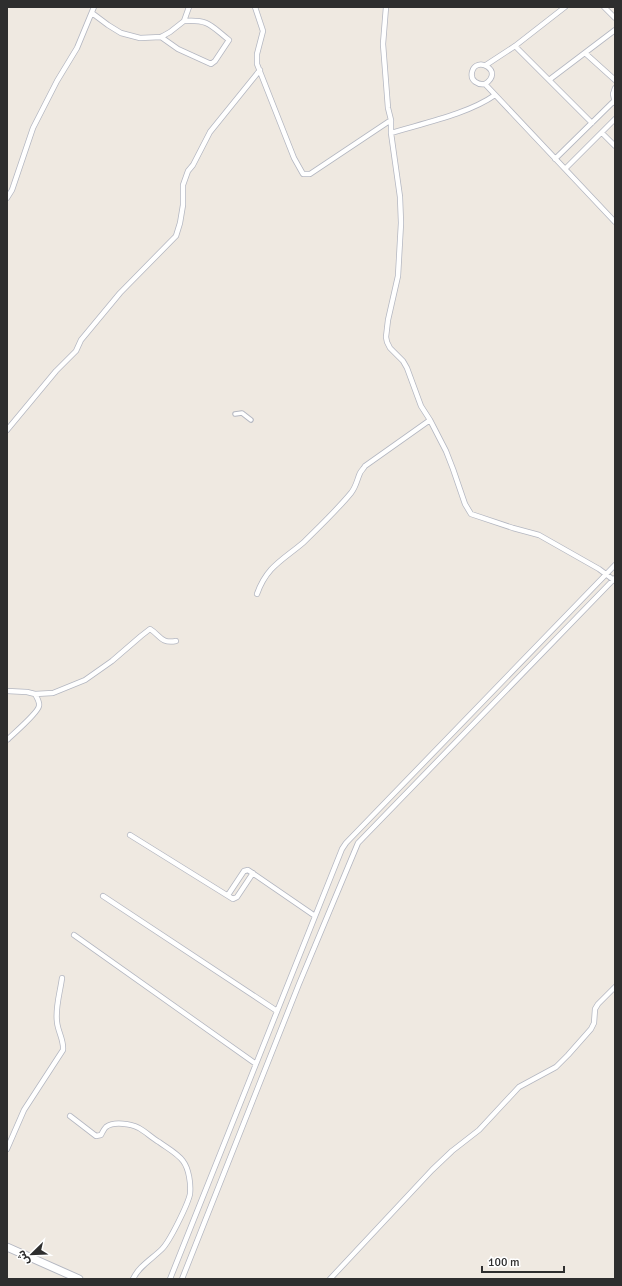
<svg xmlns="http://www.w3.org/2000/svg" width="622" height="1286" font-family="Signika,'Noto Sans Arabic',sans-serif">
<style>
.lines{fill:none;stroke-linecap:round;stroke-linejoin:round}
.pedestrian-casing{stroke:#b4b7c1;stroke-width:5.5}
.minor-casing{stroke:#b4b7c1;stroke-width:6}
.secondary-casing{stroke:#b4b7c1;stroke-width:9}
.pedestrian{stroke:#fff;stroke-width:3.5}
.minor{stroke:#fff;stroke-width:4.5}
.secondary{stroke:#fff;stroke-width:7}
</style>
<rect width="100%" height="100%" fill="#efe9e1"/>
<g class="lines">
<defs>
<path id="pedestrian" d="M235,414L242,413L251,420"/>
<path id="minor" d="M255,7L263,31L257,54V64L294,158L303,174H310L391,120
M386,7L383,44L388,108L391,120V133L400,197L401,223L398,276L388,320L386,337L387,342L390,348L403,361L407,368L421,406L430,420L446,451L453,469L465,504L471,514L513,528L539,535L599,569L615,581
M604,7L615,18
M92,13L108,25L121,33L140,38L161,37L170,32L184,21L189,7
M161,37L178,49L211,64L215,61L229,40C211,26 209,19 184,21
M515,46L592,123
M585,53L615,80
M486,65L515,46L565,7
M549,80L615,30
M485,84C505,71 476,55 472,72C470,81 478,85 485,84L615,222
M615,88L613,94L615,103
M391,133C424,123 468,114 495,95
M602,133L615,146
M555,159L614,101
M565,169L615,119
M7,198L12,190L33,128L57,81L77,48L94,7
M7,430L56,371L76,351L81,340L120,293L176,236L180,223L183,205V185L188,171L193,165L210,132L260,70
M257,594C267,566 283,560 304,542C320,526 337,510 351,493C356,487 357,480 360,473C361,471 364,468 365,466L430,420
M7,691L27,692L35,694C37,698 40,702 39,706C38,713 13,734 7,740
M35,694L53,693L85,680L112,661L141,636L150,629C160,635 161,644 176,641
M130,835L233,899L237,897L253,873
M228,895L244,871L248,870L315,916
M103,896L277,1011
M74,935L256,1064
M70,1116L96,1136L101,1135C102,1133 104,1129 106,1127C114,1121 131,1124 139,1128C146,1132 152,1138 159,1142C167,1148 177,1153 183,1161C189,1169 191,1184 190,1194C188,1204 170,1241 162,1249C152,1259 139,1266 133,1279
M7,1149L24,1110L63,1050C64,1040 58,1032 57,1022C55,1008 60,993 62,978
M170,1279L342,849L346,843L615,565
M182,1279L299,984L358,843L615,578
M330,1279L432,1170L452,1151L479,1130L519,1087L556,1067L568,1055L591,1029L594,1023L595,1009L598,1004L615,987"/>
<path id="secondary" d="M7,1247L79,1279"/>
</defs>
<use href="#pedestrian" class="pedestrian-casing"/>
<use href="#minor" class="minor-casing"/>
<use href="#secondary" class="secondary-casing"/>
<use href="#pedestrian" class="pedestrian"/>
<use href="#minor" class="minor"/>
<use href="#secondary" class="secondary"/>
</g>
<rect width="622" height="1286" fill="none" stroke="#2e2e2e" stroke-width="16"/>
<g transform="translate(32 1254) rotate(247)" stroke="#ffffff" stroke-width="3" paint-order="stroke">
<path d="M0-3L7 15L0 10L-7 15Z" fill="#2e2e2e"/>
<text y="-6" font-size="11" font-weight="bold" text-anchor="middle" fill="#2e2e2e">ش</text>
</g>
<path d="M482 1266v6h82v-6" fill="none" stroke="#2e2e2e" stroke-width="2"/>
<text x="488" y="1266" font-size="12" fill="#2e2e2e" stroke="#ffffff" stroke-width="3" paint-order="stroke">100 m</text>
</svg>
